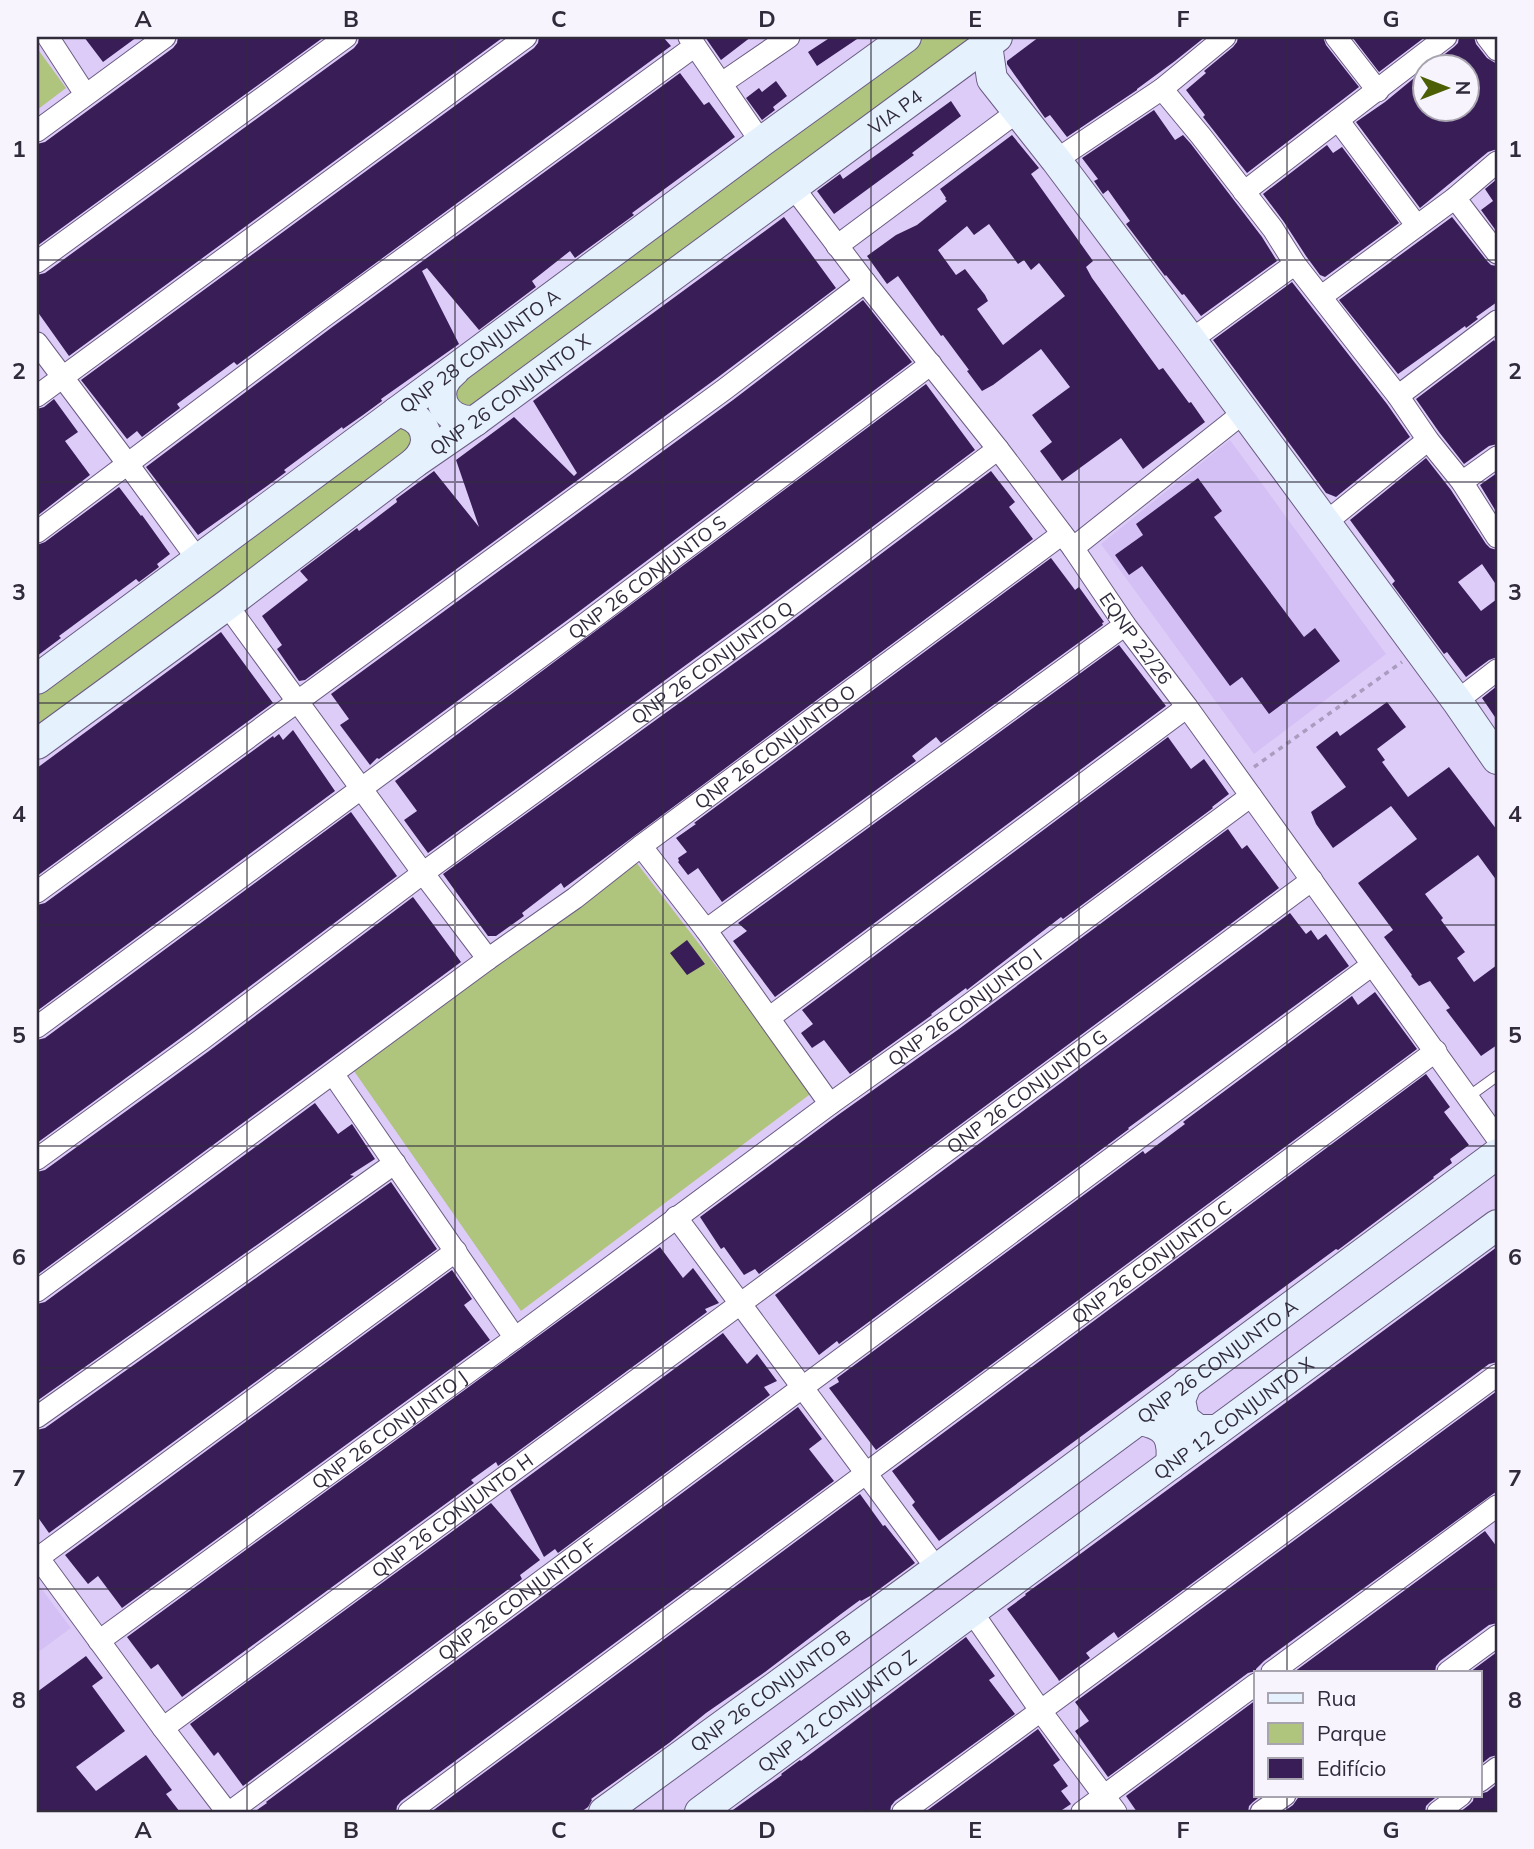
<svg xmlns="http://www.w3.org/2000/svg" width="1534" height="1849" font-family="Mulish,sans-serif">
<style>
.built{fill:#d4c0f4}
.green{fill:#afc47d}
.building{fill:#381d57;fill-rule:evenodd}
.lines{fill:none;stroke-linecap:round;stroke-linejoin:round}
.lane-casing{stroke:#6b5c83;stroke-width:12}
.street-casing{stroke:#6b5c83;stroke-width:23}
.secondary-casing{stroke:#6b5c83;stroke-width:32}
.path{stroke:#a99cbf;stroke-width:3.5;stroke-dasharray:5 5;stroke-linecap:butt}
.lane{stroke:#fff;stroke-width:10}
.street{stroke:#fff;stroke-width:21}
.secondary{stroke:#e5f2fe;stroke-width:30}
.grid{fill:none;stroke:#312b3c;stroke-width:2;stroke-opacity:0.55}
.labels{text-anchor:middle;dominant-baseline:central;stroke-width:7;stroke-linejoin:round;paint-order:stroke}
.street-label{font-size:19px;fill:#312b3c;stroke:#f7f4fd}
.neatline{fill:none;stroke:#312b3c;stroke-width:2.5}
.grid-label{font-size:23px;text-anchor:middle;font-weight:bold;fill:#312b3c}
</style>
<rect width="100%" height="100%" fill="#ddccf8"/>
<path class="built" d="M1230,440L1386,654L1254,754L1101,544Z
M37,1583L71,1628L37,1653Z"/>
<path class="green" d="M923,37H977L475,409L459,407L453,388L460,380Z
M37,48L66,88L37,110Z
M397,426L407,428L416,445L37,732V696Z
M636,862L813,1092L521,1311L354,1071Z"/>
<path class="building" d="M84,37H137L103,62Z
M178,37H324L37,246V144L45,142L173,48L177,43Z
M359,37H501L502,38L69,356L37,311V275L45,273L354,48L358,43Z
M539,37H663L671,46L237,365L234,362L177,404L180,408L142,437L137,431L127,439L81,380L534,48L538,43Z
M705,37H751L721,60Z
M831,37H860L817,66L808,52Z
M1039,37H1205L1175,61L1137,89V90L1067,137L1050,115L1045,118L1007,64V61Z
M1238,37H1323L1326,45L1359,87L1247,173L1203,117L1205,115L1186,90L1206,73L1204,71L1233,47L1237,42Z
M1352,37H1425L1379,72Z
M1459,37H1474L1476,44L1487,58L1497,64V149L1488,152L1420,208L1356,122L1385,102L1425,69V108H1467V66H1429L1454,47L1458,43Z
M680,73L704,105L709,102L735,137L632,213L634,215L575,258L570,251L532,281L536,287L479,330L427,268L422,271L459,344L381,399L382,401L363,415L343,429L342,427L284,470L286,472L267,486L198,535L146,467L331,328Z
M776,81L787,96L773,107L775,110L762,120L746,98L759,88L762,92Z
M951,101L961,116L912,153L914,155L834,214L817,191L840,174L843,179Z
M1154,110L1175,140L1183,135L1191,144L1262,237L1277,261L1201,316L1184,294L1182,295L1166,275L1165,276L1126,224L1130,221L1108,190L1103,194L1094,181L1098,179L1082,158Z
M1012,135L1039,168L1031,174L1093,261L1086,267L1092,278L1159,370L1163,368L1189,403L1191,402L1205,422L1143,469L1121,438L1062,481L1040,451L1052,442L1032,415L1070,387L1041,349L993,385L982,391L967,371L969,370L943,335L941,336L898,276L887,284L867,256L896,235L917,225L947,201L945,199L946,198L940,189ZM989,224L1018,264L1024,260L1031,270L1039,263L1065,296L1003,345L977,309L988,301L985,295L965,269L956,275L938,250L967,226L974,235Z
M1327,145L1333,153L1342,147L1399,223L1325,277L1320,275L1306,256L1284,222L1263,194Z
M1497,179V232L1481,210L1493,201L1485,189Z
M784,217L836,288L717,378L305,680L299,681L277,649L282,645L262,616L308,580L300,571L357,528L359,531L397,502L396,499L434,471L479,527L456,460L514,417L574,476L577,473L533,401Z
M1452,217L1487,261L1491,265L1497,266V302L1476,317L1478,319L1466,328L1465,326L1398,374L1339,300Z
M1292,282L1387,404L1410,437L1336,497L1326,493L1213,340Z
M863,300L912,362L577,613L387,753L379,759L377,758L370,765L340,725L349,719L331,694L733,400Z
M1494,340L1497,345V444L1489,446L1464,464L1439,432L1416,399Z
M926,384L975,450L760,611L428,853L404,820L417,811L395,781Z
M54,399L78,432L65,441L90,475L37,516V409L44,407Z
M1426,458L1451,490L1486,544L1490,548L1497,550V586L1482,564L1458,582L1481,611L1497,599V657L1489,660L1466,677L1447,652L1444,654L1392,584L1395,581L1350,520Z
M991,471L1015,502L1009,507L1033,539L602,860L564,888L561,883L522,913L524,916L496,936H488L443,874L776,633Z
M1497,473V513L1480,485Z
M1198,478L1222,511L1214,517L1304,637L1315,628L1340,661L1269,714L1242,677L1230,686L1142,566L1129,575L1115,555L1143,535L1136,524Z
M119,487L141,516L142,515L170,554L157,564L159,567L139,582L136,579L59,636L61,638L37,656V545L45,542Z
M1051,558L1075,590L1079,587L1104,622L1102,623L1103,625L941,743L936,737L912,756L916,761L722,902L698,868L688,875L678,862L679,861L678,858L687,852L676,838L696,824L694,823Z
M221,632L273,703L37,876V768Z
M1119,645L1166,706L775,997L733,941L747,931L738,923Z
M1497,686V720L1482,698Z
M1387,702L1406,727L1377,749L1385,760L1382,762L1408,797L1449,767L1497,830V881L1478,855L1425,894L1443,918L1441,920L1465,952L1457,958L1474,982L1497,965V1045L1481,1056L1446,1010L1450,1008L1430,981L1419,986L1411,976L1412,975L1384,937L1393,930L1358,883L1417,839L1391,806L1333,848L1316,824L1311,812L1346,787L1316,747L1337,731L1340,736Z
M293,730L335,791L37,1011V905L45,903L273,736L274,738L279,734L283,740Z
M1168,737L1191,769L1204,759L1229,794L1212,807L1213,808L1063,919L1061,917L967,990L966,988L931,1014L932,1015L850,1074L824,1040L812,1048L801,1033L813,1024L802,1010Z
M351,812L397,876L193,1029L37,1143V1040L45,1038Z
M1228,829L1242,849L1247,845L1279,888L759,1274L755,1269L744,1275L724,1247L721,1249L700,1217L838,1115L959,1029Z
M413,897L461,962L37,1275V1172L45,1170L209,1051Z
M1290,913L1306,934L1311,930L1318,940L1326,934L1349,966L1128,1128L1129,1129L839,1344L837,1341L819,1355L775,1295Z
M687,940L705,964L687,975L670,953Z
M1375,992L1417,1049L876,1450L829,1388L839,1382L837,1378L1143,1151L1145,1154L1185,1124L1183,1122L1352,996L1358,1005Z
M1426,1074L1450,1107L1444,1112L1469,1145L1450,1159L1452,1163L1433,1177L1434,1178L1338,1250L1336,1249L939,1541L912,1505L915,1502L892,1471Z
M315,1103L338,1134L352,1124L375,1159L350,1175L354,1176L37,1401V1304L45,1302Z
M391,1182L437,1249L49,1533L37,1516V1430L45,1428Z
M660,1247L683,1278L693,1268L719,1303L705,1309L707,1312L498,1466L496,1462L471,1480L474,1483L182,1697L158,1664L151,1669L127,1637Z
M1497,1247V1362L1489,1364L1118,1638L1114,1632L1086,1653L1090,1658L1059,1681L1058,1679L1007,1609L1026,1595L1025,1594L1064,1566Z
M452,1270L472,1299L464,1305L490,1340L122,1608L98,1576L88,1584L65,1555Z
M723,1333L747,1364L757,1354L777,1381L764,1387L770,1395L558,1553L555,1549L544,1557L510,1490Z
M1497,1391V1491L1264,1661L1256,1669V1671L1248,1673L1108,1777L1075,1731L1089,1721L1075,1702Z
M798,1407L822,1439L809,1449L834,1481L401,1801L397,1806L396,1812H254L267,1803L266,1802Z
M860,1494L883,1526L885,1525L915,1563L870,1596L861,1601L860,1600L841,1614L765,1672L706,1713L669,1743L591,1799L592,1800L588,1807L581,1812H431Z
M491,1503L540,1560L520,1575L522,1579L243,1786L218,1752L214,1756L190,1724Z
M1485,1531L1497,1547V1623L1489,1625L1440,1661L1436,1666L1435,1672H1294Z
M966,1637L995,1676L989,1680L1015,1714L895,1801L891,1806L890,1812H730L782,1775L781,1774L800,1760L801,1761L840,1732Z
M1497,1652V1755L1490,1757L1480,1765V1672H1470Z
M86,1656L103,1678L92,1686L125,1731L76,1767L96,1791L146,1755L172,1790L166,1794L180,1812H37V1692Z
M1256,1700V1795H1262L1253,1802L1249,1806L1248,1812H1137L1126,1796Z
M1038,1729L1060,1760L1053,1765L1068,1786L1061,1791L1071,1804L1059,1812H925Z
M1497,1784V1812H1460L1469,1805L1473,1801L1474,1795L1487,1792Z
M1300,1795H1439L1430,1802L1426,1806L1425,1812H1283L1293,1805Z"/>
<g class="lines">
<defs>
<path id="lane" d="M1468,1097L1497,1076"/>
<g id="street">
<path d="M48,37L85,94"/>
<path d="M689,37L761,142"/>
<path d="M1336,37L1378,91"/>
<path d="M1487,37L1497,50"/>
<path d="M722,83L789,37"/>
<path d="M1162,89L1201,136L1273,229L1295,264L1398,396L1428,440L1462,482L1497,537"/>
<path d="M1338,120L1417,226"/>
<path d="M37,131L165,37"/>
<path d="M1056,160L1162,89L1225,37"/>
<path id="s1" d="M793,187L865,282L998,449L1073,548L1125,625L1187,707L1497,1138"/>
<path d="M1244,192L1446,37"/>
<path d="M1455,198L1497,253"/>
<path d="M837,246L1017,112"/>
<path d="M37,262L346,37"/>
<path d="M1322,296L1455,198L1497,162"/>
<path d="M1191,340L1295,264"/>
<path d="M37,343L127,463L198,560"/>
<path d="M37,396L526,37"/>
<path d="M1398,396L1497,321"/>
<path d="M1462,482L1497,457"/>
<path d="M1325,523L1428,440"/>
<path d="M37,532L323,317L695,46"/>
<path d="M1073,548L1243,413"/>
<path d="M227,605L423,873L488,959"/>
<path d="M1457,701L1497,670"/>
<path d="M641,846L706,930L830,1104"/>
<path d="M37,892L725,389L865,282"/>
<path d="M706,930L1125,625"/>
<path d="M769,1018L1187,707"/>
<path id="s2" d="M37,1027L585,624L931,364"/>
<path d="M333,1074L515,1338"/>
<path id="s3" d="M37,1159L201,1040L423,873L768,622L998,449"/>
<path d="M676,1217L937,1569"/>
<path id="s4" d="M37,1291L488,959L575,898L641,846L1062,534"/>
<path d="M37,1417L395,1163"/>
<path d="M37,1556L163,1728L227,1812"/>
<path d="M38,1558L456,1251"/>
<path d="M972,1612L1040,1710L1116,1812"/>
<path id="s5" d="M99,1641L515,1338L830,1104L951,1018L1251,796"/>
<path d="M1272,1672L1497,1506"/>
<path d="M1448,1672L1497,1636"/>
<path id="s6" d="M163,1728L740,1304L1312,880"/>
<path d="M1480,1781L1497,1768"/>
<path id="s7" d="M230,1812L1372,965"/>
<path id="s8" d="M409,1812L1436,1051"/>
<path d="M903,1812L1497,1375"/>
<path d="M1082,1812L1256,1684"/>
<path d="M1261,1812L1285,1795"/>
<path d="M1438,1812L1461,1795"/>
</g>
<g id="secondary">
<path d="M987,45L992,79L1056,160L1191,340L1457,701L1497,759"/>
<path d="M454,371C429,391 443,423 475,421"/>
<path d="M397,412C426,415 436,443 414,463"/>
<path id="s9" d="M37,679L761,142L906,37"/>
<path id="s10" d="M37,744L227,605L414,463L475,421L997,37"/>
<path d="M1187,1383L1180,1400L1184,1419L1198,1430H1217"/>
<path d="M1140,1420C1167,1425 1174,1436 1171,1464"/>
<path id="s11" d="M604,1812L937,1569L1497,1154"/>
<path id="s12" d="M700,1812L1171,1464L1497,1225"/>
</g>
</defs>
<use href="#lane" class="lane-casing"/>
<use href="#street" class="street-casing"/>
<use href="#secondary" class="secondary-casing"/>
<path class="path" d="M1254,767L1402,662"/>
<use href="#lane" class="lane"/>
<use href="#street" class="street"/>
<use href="#secondary" class="secondary"/>
</g>
<path class="grid" d="M247,37V1812M455,37V1812M663,37V1812M871,37V1812M1079,37V1812M1287,37V1672M37,260H1497M37,482H1497M37,703H1497M37,925H1497M37,1146H1497M37,1368H1497M37,1589H1497M1287,1795V1812"/>
<g class="labels">
<g class="street-label">
<text stroke="none"><textPath href="#s10" startOffset="1066">VIA P4</textPath></text>
<text stroke="none"><textPath href="#s9" startOffset="551">QNP 28 CONJUNTO A</textPath></text>
<text stroke="none"><textPath href="#s10" startOffset="588">QNP 26 CONJUNTO X</textPath></text>
<text stroke="none"><textPath href="#s2" startOffset="758">QNP 26 CONJUNTO S</textPath></text>
<text stroke="none"><textPath href="#s1" startOffset="567">EQNP 22/26</textPath></text>
<text stroke="none"><textPath href="#s3" startOffset="838">QNP 26 CONJUNTO Q</textPath></text>
<text stroke="none"><textPath href="#s4" startOffset="917">QNP 26 CONJUNTO O</textPath></text>
<text stroke="none"><textPath href="#s5" startOffset="1073">QNP 26 CONJUNTO I</textPath></text>
<text stroke="none"><textPath href="#s6" startOffset="1073">QNP 26 CONJUNTO G</textPath></text>
<text stroke="none"><textPath href="#s8" startOffset="924">QNP 26 CONJUNTO C</textPath></text>
<text stroke="none"><textPath href="#s11" startOffset="761">QNP 26 CONJUNTO A</textPath></text>
<text stroke="none"><textPath href="#s12" startOffset="663">QNP 12 CONJUNTO X</textPath></text>
<text stroke="none"><textPath href="#s5" startOffset="359">QNP 26 CONJUNTO J</textPath></text>
<text stroke="none"><textPath href="#s6" startOffset="359">QNP 26 CONJUNTO H</textPath></text>
<text stroke="none"><textPath href="#s7" startOffset="357">QNP 26 CONJUNTO F</textPath></text>
<text stroke="none"><textPath href="#s11" startOffset="206">QNP 26 CONJUNTO B</textPath></text>
<text stroke="none"><textPath href="#s12" startOffset="170">QNP 12 CONJUNTO Z</textPath></text>
</g>
</g>
<rect width="1534" height="1849" fill="none" stroke="#f7f4fd" stroke-width="77"/>
<rect x="1254" y="1671" width="228" height="126" fill="#f7f4fd" stroke="#a8a4b0" stroke-width="2"/>
<rect x="1268" y="1693" width="35" height="10" fill="#e5f2fe" stroke="#a8a4b0" stroke-width="2"/>
<text x="1317" y="1706" font-size="21" fill="#312b3c">Rua</text>
<rect x="1268" y="1723" width="35" height="21" fill="#afc47d" stroke="#a8a4b0" stroke-width="2"/>
<text x="1317" y="1741" font-size="21" fill="#312b3c">Parque</text>
<rect x="1268" y="1758" width="35" height="21" fill="#381d57" stroke="#a8a4b0" stroke-width="2"/>
<text x="1317" y="1776" font-size="21" fill="#312b3c">Edifício</text>
<g transform="translate(1446 88) rotate(90)"><circle r="33" fill="#f7f4fd" stroke="#a8a4b0" stroke-width="2"/>
<path d="M0-5L12 26L0 18L-12 26Z" fill="#4c5f05"/>
<text y="-10" font-size="19" font-weight="bold" text-anchor="middle" fill="#312b3c">N</text>
</g>
<rect x="38" y="38" width="1458" height="1773" class="neatline"/>
<g class="grid-label">
<text x="143" y="27">A</text>
<text x="351" y="27">B</text>
<text x="559" y="27">C</text>
<text x="767" y="27">D</text>
<text x="975" y="27">E</text>
<text x="1183" y="27">F</text>
<text x="1391" y="27">G</text>
<text x="19" y="157">1</text>
<text x="1515" y="157">1</text>
<text x="19" y="379">2</text>
<text x="1515" y="379">2</text>
<text x="19" y="600">3</text>
<text x="1515" y="600">3</text>
<text x="19" y="822">4</text>
<text x="1515" y="822">4</text>
<text x="19" y="1043">5</text>
<text x="1515" y="1043">5</text>
<text x="19" y="1265">6</text>
<text x="1515" y="1265">6</text>
<text x="19" y="1486">7</text>
<text x="1515" y="1486">7</text>
<text x="19" y="1708">8</text>
<text x="1515" y="1708">8</text>
<text x="143" y="1838">A</text>
<text x="351" y="1838">B</text>
<text x="559" y="1838">C</text>
<text x="767" y="1838">D</text>
<text x="975" y="1838">E</text>
<text x="1183" y="1838">F</text>
<text x="1391" y="1838">G</text>
</g>
</svg>
